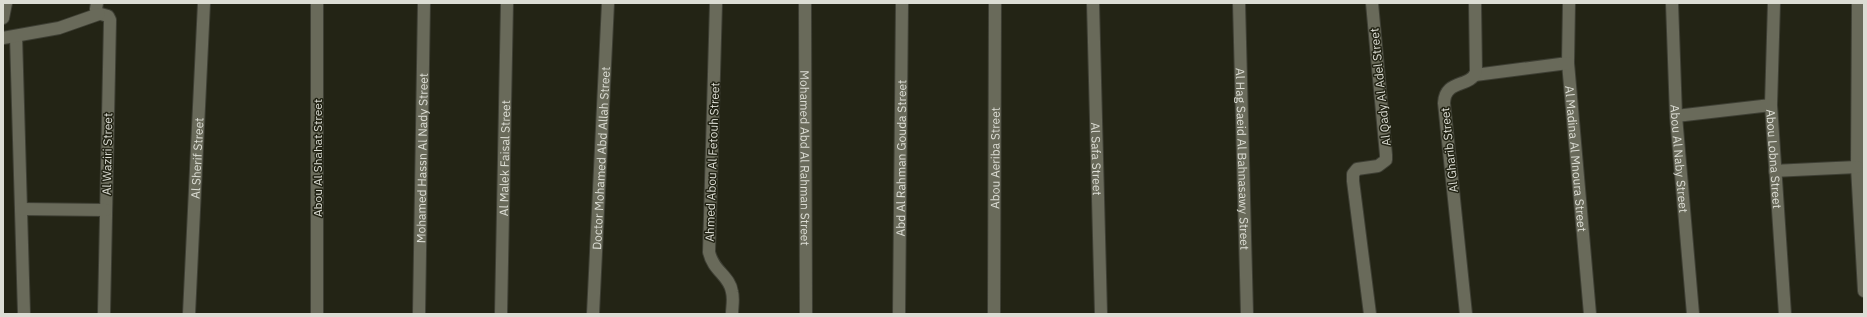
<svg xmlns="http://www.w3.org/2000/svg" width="1867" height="317" font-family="'IBM Plex Sans',sans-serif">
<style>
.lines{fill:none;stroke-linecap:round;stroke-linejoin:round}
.street-casing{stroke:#3e3f34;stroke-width:14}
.street{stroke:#696a5a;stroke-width:12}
.labels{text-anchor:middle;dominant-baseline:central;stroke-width:3;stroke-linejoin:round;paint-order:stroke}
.street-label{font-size:12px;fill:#dcddd4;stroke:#232415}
</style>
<rect width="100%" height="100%" fill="#232415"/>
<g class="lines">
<defs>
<g id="street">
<path d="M97,3L96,9L97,13L108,16L110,20L104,314"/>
<path d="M317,3V314"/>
<path d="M716,3L709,252C713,271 730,276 732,292C734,299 732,307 732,314"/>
<path id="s1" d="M805,3L806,314"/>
<path id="s2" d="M1093,3L1101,314"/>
<path id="s3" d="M1239,3L1247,314"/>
<path id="s4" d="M1569,3L1568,63L1590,314"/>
<path id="s5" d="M1672,3L1676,116L1693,314"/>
<path id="s6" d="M1774,3L1771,105L1785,314"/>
<path d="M1858,3L1857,167L1864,291"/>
<path d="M3,18L6,3"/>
<path d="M16,36L24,314"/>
<path d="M3,38L59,28L99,14"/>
<path d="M1475,75L1568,63"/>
<path d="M1676,116L1771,105"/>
<path d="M1775,171L1857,167"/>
<path d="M21,209L106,210"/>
<path id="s7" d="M189,314L204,3"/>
<path id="s8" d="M419,314L424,3"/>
<path id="s9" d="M501,314L507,3"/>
<path id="s10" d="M593,314L608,3"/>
<path id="s11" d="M899,314L902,3"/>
<path id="s12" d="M994,314L995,3"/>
<path d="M1370,314L1353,181V174L1357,169L1378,166L1386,160V155L1372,3"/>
<path d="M1466,314L1444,103C1445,79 1470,88 1476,72L1475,3"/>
</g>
</defs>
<use href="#street" class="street-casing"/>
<use href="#street" class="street"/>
</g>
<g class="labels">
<g class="street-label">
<text transform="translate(1380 87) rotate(-96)">Al Qady Al Adel Street</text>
<text transform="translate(1449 150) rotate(-96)">Al Gharib Street</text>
<text transform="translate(107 154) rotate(-89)">Al Waziri Street</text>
<text stroke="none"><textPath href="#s7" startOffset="156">Al Sherif Street</textPath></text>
<text transform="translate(317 158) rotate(-90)">Abou Al Shahat Street</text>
<text stroke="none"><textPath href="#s8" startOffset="156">Mohamed Hassn Al Nady Street</textPath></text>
<text stroke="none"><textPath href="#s9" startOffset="156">Al Malek Faisal Street</textPath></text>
<text stroke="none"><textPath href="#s10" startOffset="156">Doctor Mohamed Abd Allah Street</textPath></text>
<text stroke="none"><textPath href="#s1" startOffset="155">Mohamed Abd Al Rahman Street</textPath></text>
<text stroke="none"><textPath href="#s11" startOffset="156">Abd Al Rahman Gouda Street</textPath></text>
<text stroke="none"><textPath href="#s12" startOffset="156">Abou Aeriba Street</textPath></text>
<text stroke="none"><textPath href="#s2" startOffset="156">Al Safa Street</textPath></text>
<text stroke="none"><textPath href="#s3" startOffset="156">Al Hag Saeid Al Bahnasawy Street</textPath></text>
<text stroke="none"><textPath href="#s4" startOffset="156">Al Madina Al Mnoura Street</textPath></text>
<text stroke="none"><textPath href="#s5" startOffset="156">Abou Al Naby Street</textPath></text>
<text stroke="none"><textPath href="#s6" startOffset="156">Abou Lobna Street</textPath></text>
<text transform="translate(712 162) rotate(-88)">Ahmed Abou Al Fetouh Street</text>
</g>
</g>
<rect width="1867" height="317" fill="none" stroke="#dcddd4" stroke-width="8"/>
</svg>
